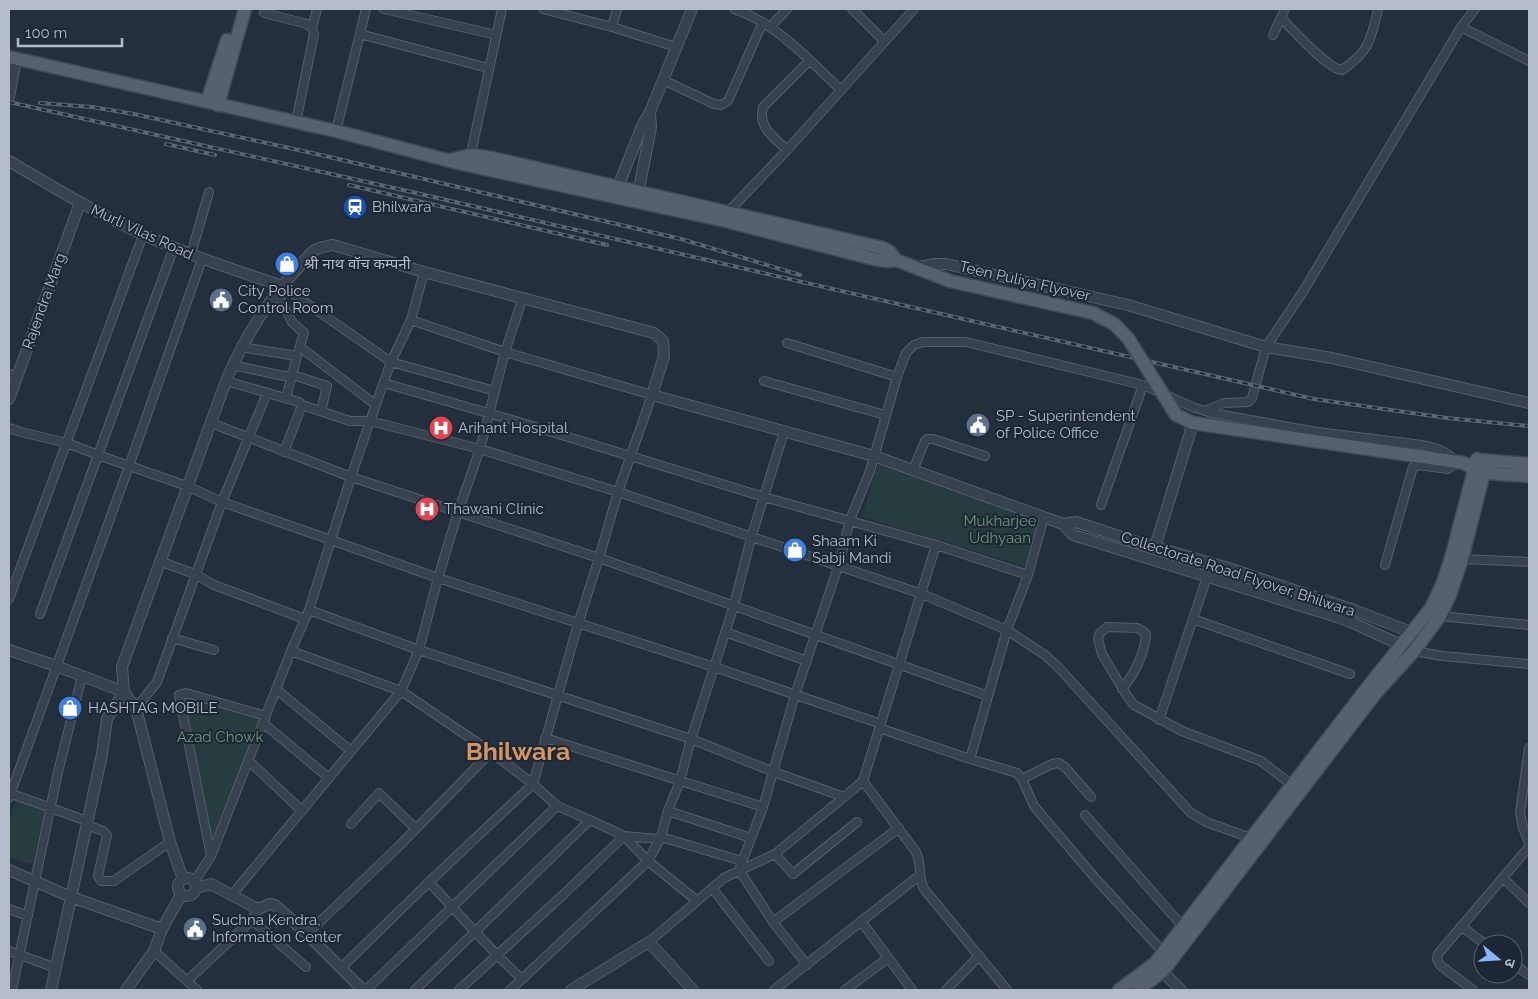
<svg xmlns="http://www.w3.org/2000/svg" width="1538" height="999" font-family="Raleway,'Noto Sans Devanagari',sans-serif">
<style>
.green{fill:#263c3f}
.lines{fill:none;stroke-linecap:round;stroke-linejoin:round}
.minor-casing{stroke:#565f6c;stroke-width:10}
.tertiary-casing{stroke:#565f6c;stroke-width:12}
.primary-casing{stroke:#414a57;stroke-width:15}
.minor{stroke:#38414e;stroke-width:8}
.tertiary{stroke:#38414e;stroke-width:10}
.primary{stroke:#56606e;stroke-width:12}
.rail-casing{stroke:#5a6575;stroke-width:4}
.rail{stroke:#1d2633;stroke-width:2;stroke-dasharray:5.5;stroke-linecap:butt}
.primary-bridge-casing{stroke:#414a57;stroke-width:15;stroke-linecap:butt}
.primary-bridge{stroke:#56606e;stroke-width:12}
.labels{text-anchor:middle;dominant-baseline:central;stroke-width:4;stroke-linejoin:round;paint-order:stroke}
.poi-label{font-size:15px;fill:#b4bcc9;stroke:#1d2633;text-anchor:start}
.street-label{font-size:15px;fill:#b4bcc9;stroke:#1d2633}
.park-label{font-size:15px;fill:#6b9a76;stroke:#1d2633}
.town-label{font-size:25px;font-weight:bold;fill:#d59563;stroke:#1d2633}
</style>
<rect width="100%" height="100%" fill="#242f3e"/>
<path class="green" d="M878,463L1042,512L1025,566L862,517Z
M181,696L260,717L212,840Z
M16,800L45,812L32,864L9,858V824Z"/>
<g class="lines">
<defs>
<path id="minor" d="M384,9L496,35
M543,9L612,27
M617,9L612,27L676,47
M734,9C776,23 808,59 840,89
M852,9L884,41
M264,13L307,24L312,28L314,34L296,122
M1281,18C1292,29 1328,69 1342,70C1369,52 1371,40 1378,9
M770,27L787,9
M1461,27L1529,61
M312,28L317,9
M360,34L488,68
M1273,35L1285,9
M663,80L714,104L721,105L728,101L763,22
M336,131L366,9
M787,150C773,136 758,128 763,107L809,61
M470,158L502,9
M728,212L787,150L914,9
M191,254L209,192
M282,286L391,362L495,391
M277,293L292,322L304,333L299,349
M411,320L424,272
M787,343L897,377
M241,347L297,356L286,398
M300,347L376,405
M232,365L284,376L293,375L327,386L321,411
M9,374L17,377
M226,381L299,402L302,405
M764,381L885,415
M384,383L519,422L764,497L936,545L1028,575
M1205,411L1224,403L1248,402L1252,398L1266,347L1304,290L1461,27L1475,9
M9,428L21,432L67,443L98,455L174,247
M284,452L302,405L350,421H370L391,362L411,320L505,352L652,395L618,492L599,558L578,624L533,784L429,882C460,915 489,949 522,979L648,861L624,836L590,820L415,990
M913,470L925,441L927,439H933L985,456
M1101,505L1143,385
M1462,559L1529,562
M159,561L195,574L214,585L305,619
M9,599L143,235
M309,610L291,651L401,691L491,752L533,784L557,806L590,820
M40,614L98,455L187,486L222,502L331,540L351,477L211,423
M1440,616L1529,625
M1193,619L1350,674
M725,632L807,661
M172,638L214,650
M1414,651L1442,656L1529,664
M276,689L351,751
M1122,689C1134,675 1145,653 1146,634L1141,630L1137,628L1107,627L1100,633L1098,639L1102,654L1127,696L1134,705L1182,731L1261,761L1292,785
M988,696L599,558L351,477L370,421L480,449L618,492L922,594L1007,630L1045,655L1059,668L1190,812L1206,822L1251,838
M136,708L157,682L222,502L267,393
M1159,720L1207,577
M263,723L329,778
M879,728L970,759L1017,773L1022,779L1034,806L1095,878L1163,952
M545,738L763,807
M1529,748L1520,813L1523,828L1529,843
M970,759L1007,630L1028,575L1044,517
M248,760L302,811
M1022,779L1052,764L1059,763L1065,767L1091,797
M863,781L916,852C922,864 918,877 924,889L1007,990
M9,793L87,821
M844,797L863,781L936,545
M9,798L129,466L202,259
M668,811L751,838
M1085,815L1183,927
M351,824L379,793L416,829
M87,825L103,831L107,835L98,876L101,881H114L170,842
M775,854L793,874L857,822
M211,856L179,695L186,693L266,716
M1503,878L1529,903
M194,882L211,856L291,651
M712,888L769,961
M231,896L401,691L419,650L438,578L458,512L480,449L505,352L523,297
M696,900L648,861L661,837L668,811L680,781L691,739L734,605L751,538L784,432
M9,909L28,916
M252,920L306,967
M861,921L912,990
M773,922L899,828
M1461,926L1485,944
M307,934L398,847L491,752
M649,942L724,878L775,854L844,797L774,772L691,739L419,650L309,610L331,540L438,578L714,667L881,724
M9,951L56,968
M154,951L197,990
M1513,964L1529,975
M807,965L773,922L739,870L763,807L795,695L838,567L850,520L870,471L897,377L906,353L914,345L923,342H966L1143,385L1195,408L1212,413L1317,432L1422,445C1436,448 1446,450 1456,462L1448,469L1418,465L1413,467L1385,565
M341,968L429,882
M187,981L252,920L258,909
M12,990L58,772L82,676
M366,990L557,806
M459,990L565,893L624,836L659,839L661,837L742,861
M510,990L522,979
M774,990L920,875
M845,990L888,958
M946,990L979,956
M1473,990L1440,965L1437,959L1438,954L1529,847"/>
<path id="tertiary" d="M9,97L16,59
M9,161C53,187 96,213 142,234C188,255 235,270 282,286
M616,192L642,126L650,112L692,9
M637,199L651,127L650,113
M919,267L935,264H946L1128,305L1266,347L1332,358L1529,403
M9,399L80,203
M1063,524L1076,522L1137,542L1225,567L1354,610L1419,635
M1155,547L1193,423
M9,650L56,666L124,692
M9,870L71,897L162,929
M178 887a9 9 0 1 1 18 0a9 9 0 1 1-18 0Z
M183,879L170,842L136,708L124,692L122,667L226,381C243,340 266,303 296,270C302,264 308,255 315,250C320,247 327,246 333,245L424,272L654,333L663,341L664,356L652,395L874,456L1063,524L1073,535L1337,617L1353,623L1414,651
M196,888L211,884L258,909L270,904L275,905L307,934L363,990
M1157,966L1181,990
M51,990L102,754L107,719L124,692
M126,990L154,951L162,929L181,895
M571,990L649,942L693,990"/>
<path id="primary" d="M9,57L336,131L458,163L726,221L878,260L889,261L896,260
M207,102L227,40
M218,105L245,9
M450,160L471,155L492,158L883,248L890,252L896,260L950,281
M1176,415L1193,423L1464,463C1483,476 1507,474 1529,476
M1479,460L1529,464
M1119,990L1155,963L1367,688L1431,608L1442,585L1451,558L1477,459
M1138,990L1163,971L1375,694L1414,651L1440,616L1450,595L1462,559L1487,461"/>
</defs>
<use href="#minor" class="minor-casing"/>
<use href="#tertiary" class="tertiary-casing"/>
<use href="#primary" class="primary-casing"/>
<use href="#minor" class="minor"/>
<use href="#tertiary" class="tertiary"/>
<use href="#primary" class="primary"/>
<defs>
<path id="rail" d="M9,102L416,193L924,310L1314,399L1447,418L1529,426
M40,103L92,107L134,114L321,155L681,239L800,275
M166,144L215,155
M349,185L607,245"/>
</defs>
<use href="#rail" class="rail-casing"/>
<use href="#rail" class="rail"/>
<defs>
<path id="primary-bridge" d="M950,281L1093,313L1114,324L1128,338L1176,415"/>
</defs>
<use href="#primary-bridge" class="primary-bridge-casing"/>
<use href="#primary-bridge" class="primary-bridge"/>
</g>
<defs>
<symbol id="station-disc" viewBox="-11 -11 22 22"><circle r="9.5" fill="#1a4fb4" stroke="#1d2633"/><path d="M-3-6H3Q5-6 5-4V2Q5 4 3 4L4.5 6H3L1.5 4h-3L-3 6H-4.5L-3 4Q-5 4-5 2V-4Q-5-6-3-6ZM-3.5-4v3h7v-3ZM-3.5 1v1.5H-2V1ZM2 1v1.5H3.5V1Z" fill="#fff"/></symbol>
<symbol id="shop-disc" viewBox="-11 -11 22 22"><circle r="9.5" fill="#3f7fe0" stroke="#1d2633"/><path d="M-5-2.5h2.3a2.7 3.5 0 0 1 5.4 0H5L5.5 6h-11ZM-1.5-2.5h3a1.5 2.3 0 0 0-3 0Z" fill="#fff"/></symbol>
<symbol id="civic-disc" viewBox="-11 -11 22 22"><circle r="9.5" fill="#5c6f8a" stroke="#1d2633"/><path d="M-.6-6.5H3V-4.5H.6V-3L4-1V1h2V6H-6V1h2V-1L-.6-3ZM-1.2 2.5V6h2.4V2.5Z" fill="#fff"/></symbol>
<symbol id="hospital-disc" viewBox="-11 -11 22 22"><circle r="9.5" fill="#e0444e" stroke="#1d2633"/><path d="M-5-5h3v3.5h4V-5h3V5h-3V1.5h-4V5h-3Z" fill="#fff"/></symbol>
</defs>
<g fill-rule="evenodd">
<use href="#station-disc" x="341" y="193" width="28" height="28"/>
<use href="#shop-disc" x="273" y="250" width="28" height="28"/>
<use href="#civic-disc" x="207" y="286" width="28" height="28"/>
<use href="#civic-disc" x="964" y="411" width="28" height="28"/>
<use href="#hospital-disc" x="427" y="414" width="28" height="28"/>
<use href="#hospital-disc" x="413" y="495" width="28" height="28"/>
<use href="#shop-disc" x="781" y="536" width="28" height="28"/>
<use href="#shop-disc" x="56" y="694" width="28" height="28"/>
<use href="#civic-disc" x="181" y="915" width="28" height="28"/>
</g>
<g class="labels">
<g class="poi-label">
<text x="372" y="207">Bhilwara</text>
<text x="304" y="264">श्री नाथ वॉच कम्पनी</text>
<text x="238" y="291">City Police<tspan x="238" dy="17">Control Room</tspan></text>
<text x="996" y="416">SP - Superintendent<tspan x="996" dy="17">of Police Office</tspan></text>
<text x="458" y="428">Arihant Hospital</text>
<text x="444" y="509">Thawani Clinic</text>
<text x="812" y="541">Shaam Ki<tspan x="812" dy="17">Sabji Mandi</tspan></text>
<text x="88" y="708">HASHTAG MOBILE</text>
<text x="212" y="920">Suchna Kendra,<tspan x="212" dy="17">Information Center</tspan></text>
</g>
<g class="street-label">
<text transform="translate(142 232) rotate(25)">Murli Vilas Road</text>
<text transform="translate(1025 281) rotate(13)">Teen Puliya Flyover</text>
<text transform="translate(44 301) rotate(-70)">Rajendra Marg</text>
<text transform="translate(1238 574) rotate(18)">Collectorate Road Flyover, Bhilwara</text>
</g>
<g class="park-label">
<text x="1000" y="521">Mukharjee<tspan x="1000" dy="17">Udhyaan</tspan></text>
<text x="220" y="737">Azad Chowk</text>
</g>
<g class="town-label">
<text x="518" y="751">Bhilwara</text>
</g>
</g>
<rect width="1538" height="999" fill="none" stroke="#b4bcc9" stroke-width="20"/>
<g transform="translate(1498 959) rotate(108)"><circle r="24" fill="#1d2633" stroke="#59626f"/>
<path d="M0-4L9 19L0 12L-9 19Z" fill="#8ab4f8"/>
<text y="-8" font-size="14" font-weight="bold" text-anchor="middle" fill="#b4bcc9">उ</text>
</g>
<path d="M18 38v8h104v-8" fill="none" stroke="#b4bcc9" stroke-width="2.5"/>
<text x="25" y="38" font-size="15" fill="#b4bcc9" stroke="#1d2633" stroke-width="4" paint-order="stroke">100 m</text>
</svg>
